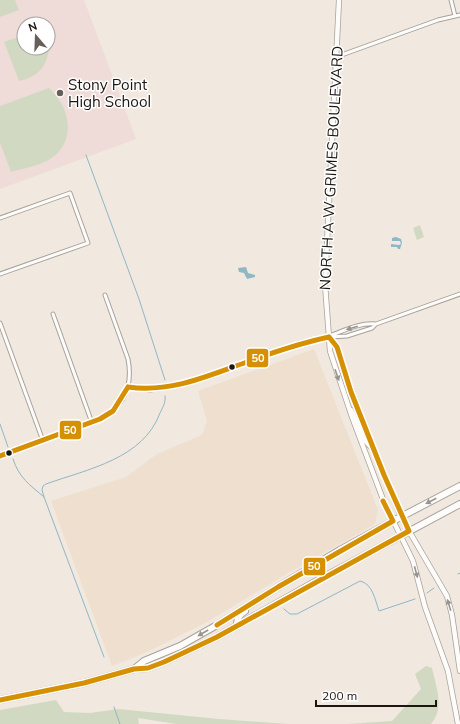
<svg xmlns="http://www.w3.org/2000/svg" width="460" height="724" font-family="Mulish,sans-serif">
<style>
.built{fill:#efdfcf}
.education{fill:#efdcd8;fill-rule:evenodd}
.green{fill:#d2d9c2}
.water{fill:#90b7c6}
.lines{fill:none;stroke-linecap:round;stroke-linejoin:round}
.stream{stroke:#90b7c6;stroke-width:1}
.street-casing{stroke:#a8a29b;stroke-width:5}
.secondary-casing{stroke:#a8a29b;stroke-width:6}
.highway-casing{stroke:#a8a29b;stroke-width:8}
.street{stroke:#fdfcfa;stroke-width:3}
.secondary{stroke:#fdfcfa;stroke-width:4.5}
.highway{stroke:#fdfcfa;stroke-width:6}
.bus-1-casing{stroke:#fff;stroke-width:8}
.bus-1{stroke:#d69003;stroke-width:5}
.oneway{fill:#979491}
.poi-dot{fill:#666059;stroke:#fff;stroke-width:1.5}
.bus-dot{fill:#1b1611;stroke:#fff;stroke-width:1.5}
.labels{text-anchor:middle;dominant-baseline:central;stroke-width:3;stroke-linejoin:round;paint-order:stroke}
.poi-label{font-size:15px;fill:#1b1611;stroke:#fff;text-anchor:start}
.street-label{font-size:15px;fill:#1b1611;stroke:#fff}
.line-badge{stroke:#fff;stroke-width:1.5}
.badge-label{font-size:11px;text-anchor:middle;font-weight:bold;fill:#fff}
</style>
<rect width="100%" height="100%" fill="#f1e8df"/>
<path class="built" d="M314,349L378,510L375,524L285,575L207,622L147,652L112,666L51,501L126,477L157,454L202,435L207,421L198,391Z"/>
<path class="education" d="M0,0H84L136,139L0,189ZM24,24H48V48H24Z"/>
<path class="green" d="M0,0H15L19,10L0,17Z
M24,35V48H48V35C52,51 46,70 31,77C27,79 23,80 19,81L4,42Z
M49,88C72,109 77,144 47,161C36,166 22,169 11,172L0,143V106Z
M420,225L424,237L417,240L413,228Z
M426,666L432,668C436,687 445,707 431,724H347L392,721L421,689L415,674Z
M56,700L64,712L90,713L118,709L219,719L289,724H176L138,718L139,724H0V710Z"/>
<path class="water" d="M396,237L401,239L402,243L400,249H398L397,247H391V244L399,245L401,244L400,241H392V238Z
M246,267L248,273L255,275V277L247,279L244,273L239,272L238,268Z"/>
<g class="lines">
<path class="stream" d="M86,155L139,299L165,380
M0,424L8,447
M13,459C19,478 30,485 44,497L104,657
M44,497L42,490L43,486L46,484C88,469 143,459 160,413C163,407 166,402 165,396
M458,574L460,573
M427,593L434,588
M284,609L290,614H297L360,581C373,584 375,600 379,611L415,599
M114,707L120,724"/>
<defs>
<path id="street" d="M451,0L455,16
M336,57L438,20L460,15
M0,218L70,193L88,243L0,274
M53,314L92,423
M0,323L43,441
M332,335C345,330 362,322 376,324
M128,387L150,390L177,386L303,342L329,337L347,336L372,328L376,324L460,294
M0,456L100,419C125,406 133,385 128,359L105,295"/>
<path id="secondary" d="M339,0L325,284L330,351L352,417L384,502L413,561L425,607L448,671L458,724
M329,337L337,347L351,392L384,475L401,516L409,531L447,596L452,615L460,671
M351,410C357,420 363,444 373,448"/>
<path id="highway" d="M237,626C237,618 239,615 245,611
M134,669L144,661L180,646L217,625L278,587L340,550L393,521L460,486
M0,700L84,683L134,669L148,668L164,662L217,637L315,582L460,504"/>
</defs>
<use href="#street" class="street-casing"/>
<use href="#secondary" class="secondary-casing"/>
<use href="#highway" class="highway-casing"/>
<use href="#street" class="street"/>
<use href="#secondary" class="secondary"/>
<use href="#highway" class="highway"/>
<defs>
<path id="bus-1" d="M128,387C171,393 207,376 247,362C274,352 301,343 329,337
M0,456L100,419L113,411L128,387
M217,625L278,587L393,521L383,501
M0,700L84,683L134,669L148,668L164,662L217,637L409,531L384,475L351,392L337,347L329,337"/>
</defs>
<use href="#bus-1" class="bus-1-casing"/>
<use href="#bus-1" class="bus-1"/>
</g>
<defs><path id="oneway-solid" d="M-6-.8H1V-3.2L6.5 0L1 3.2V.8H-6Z"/></defs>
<g class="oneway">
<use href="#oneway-solid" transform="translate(352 328) rotate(164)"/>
<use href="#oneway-solid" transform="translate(337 375) rotate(71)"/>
<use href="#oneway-solid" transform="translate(431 501) rotate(153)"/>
<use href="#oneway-solid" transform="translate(416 572) rotate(75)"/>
<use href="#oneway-solid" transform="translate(449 605) rotate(-107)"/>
<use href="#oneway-solid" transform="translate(203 633) rotate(150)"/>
</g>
<circle class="poi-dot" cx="60" cy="93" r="4"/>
<g class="bus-dot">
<circle cx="232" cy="367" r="3.5"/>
<circle cx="9" cy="453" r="3.5"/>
</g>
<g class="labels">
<g class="poi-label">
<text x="68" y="84">Stony Point<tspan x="68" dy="17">High School</tspan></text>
</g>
<g class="street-label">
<text transform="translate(331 168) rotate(-87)">NORTH A W GRIMES BOULEVARD</text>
</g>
</g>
<g class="line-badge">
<rect x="246" y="348" width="23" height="20" rx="4" fill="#d69003"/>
<rect x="59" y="420" width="23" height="20" rx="4" fill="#d69003"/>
<rect x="303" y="557" width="23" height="19" rx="4" fill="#d69003"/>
</g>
<g class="badge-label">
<text x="258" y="362">50</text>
<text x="70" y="434">50</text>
<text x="314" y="570">50</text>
</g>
<g transform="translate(36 36) rotate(341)"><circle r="19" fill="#ffffff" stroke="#a4a2a0"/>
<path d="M0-3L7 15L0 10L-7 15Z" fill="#666059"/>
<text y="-6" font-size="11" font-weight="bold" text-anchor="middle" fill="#1b1611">N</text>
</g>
<path d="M316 700v6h120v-6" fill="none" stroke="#1b1611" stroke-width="2"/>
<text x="322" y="700" font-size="12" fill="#1b1611" stroke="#ffffff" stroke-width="3" paint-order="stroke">200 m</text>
</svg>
